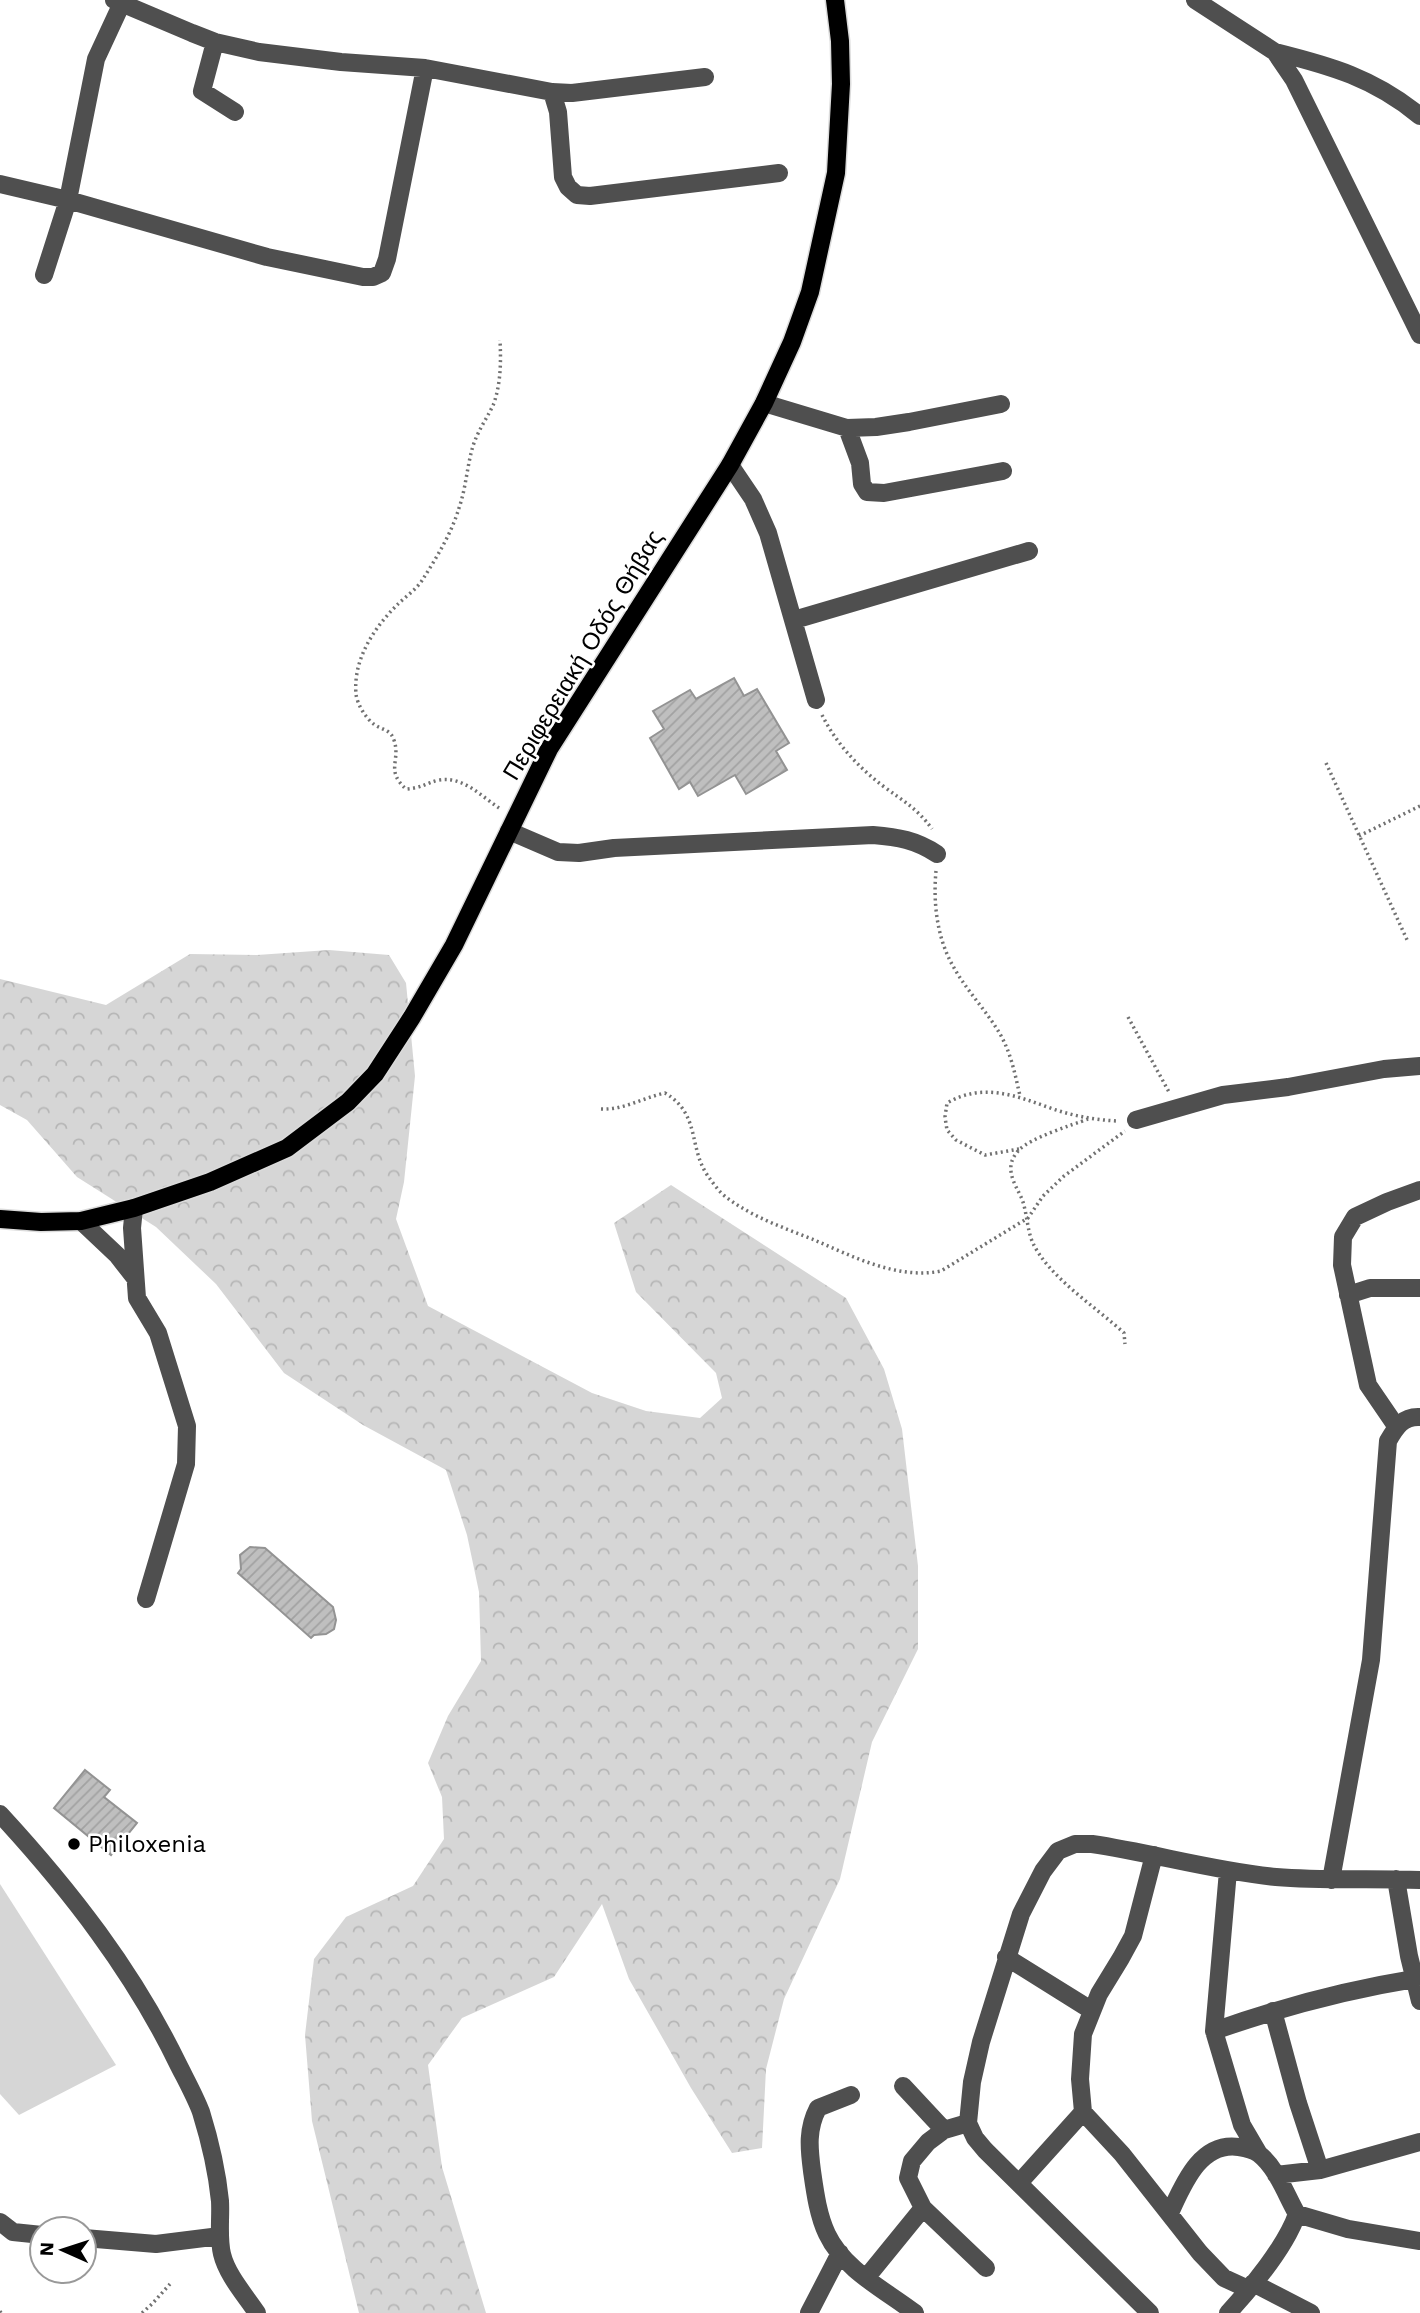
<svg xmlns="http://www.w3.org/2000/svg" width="1420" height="2313" font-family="'Work Sans',sans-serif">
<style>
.green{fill:#d6d6d6}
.forest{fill:url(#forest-crowns)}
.building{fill:url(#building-hatch);stroke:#939393;stroke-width:2}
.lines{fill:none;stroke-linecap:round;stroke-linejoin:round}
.major-casing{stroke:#dbdbdb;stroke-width:21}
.path{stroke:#717171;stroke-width:3.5;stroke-dasharray:2 3.5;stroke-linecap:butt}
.minor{stroke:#4f4f4f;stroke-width:18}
.major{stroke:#000;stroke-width:18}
.poi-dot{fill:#000;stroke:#fff;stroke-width:2.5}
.labels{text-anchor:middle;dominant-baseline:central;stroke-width:5;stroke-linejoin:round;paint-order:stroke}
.street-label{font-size:24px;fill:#000;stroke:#fff}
.poi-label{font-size:24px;fill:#000;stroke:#fff;text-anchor:start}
</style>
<defs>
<pattern id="forest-crowns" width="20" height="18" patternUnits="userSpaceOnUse" patternTransform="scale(1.75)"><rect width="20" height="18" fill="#d6d6d6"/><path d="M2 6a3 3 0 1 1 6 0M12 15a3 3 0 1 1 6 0" fill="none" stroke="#b6b6b6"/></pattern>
<pattern id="building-hatch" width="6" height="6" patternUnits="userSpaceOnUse" patternTransform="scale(1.75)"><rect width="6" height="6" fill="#bfbfbf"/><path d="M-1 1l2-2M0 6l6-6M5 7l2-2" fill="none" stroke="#a2a2a2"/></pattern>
</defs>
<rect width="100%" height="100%" fill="#fff"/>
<path class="green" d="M0,1884L116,2065L19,2115L0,2094Z"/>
<path class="forest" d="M329,950L389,955L406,983L415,1076L404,1182L396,1219L428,1306L592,1393L646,1411L700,1418L722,1398L716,1373L636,1292L614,1223L671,1185L846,1298L884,1369L902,1429L918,1566V1649L872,1742L840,1879L784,1999L766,2069L762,2148L732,2153L691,2088L629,1979L602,1904L554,1977L462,2018L428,2065L442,2167L486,2313H359L312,2121L305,2035L314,1959L346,1917L413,1886L444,1839L442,1797L428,1763L448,1716L481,1661L479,1592L467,1535L446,1470L363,1425L284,1373L216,1284L156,1227L77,1177L27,1120L0,1105V979L106,1005L190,954L257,955Z"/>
<path class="building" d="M734,678L744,696L757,689L789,743L776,751L787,770L746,794L735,775L698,796L690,782L679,789L650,738L664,729L653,711L690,690L696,699Z
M250,1547L265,1548L333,1607L336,1620L334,1629L326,1634L314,1635L311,1638L238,1573L241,1569L240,1555Z
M85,1770L110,1790L104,1797L137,1823L111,1855L54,1808Z"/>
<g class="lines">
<defs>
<path id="major" d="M0,1219L41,1222L81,1221L134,1208L210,1182L287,1148L348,1102L375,1074L412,1017L454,945L549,749L730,465L764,403L792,342L810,292L836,173L841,84L840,41L835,0"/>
</defs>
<use href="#major" class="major-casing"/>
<path class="path" d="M822,715C836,743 858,767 883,786C903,801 917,808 932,829
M1326,763L1408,942
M499,808C481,796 463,776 439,780C426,783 422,788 406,789C385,770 401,761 394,740C391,730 383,730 375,725C366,719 357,704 356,694C353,659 374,628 397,605C405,597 417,589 423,579C437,557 452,532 459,508C466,488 467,466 473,446C478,430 488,417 494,403C501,382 501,361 500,340
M1359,836L1420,806
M936,871C933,903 937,938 953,966C966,990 986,1010 1000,1034C1011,1053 1015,1074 1020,1096
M1128,1017L1169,1092
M601,1109C624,1110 642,1098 665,1093C701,1114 688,1148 708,1176C713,1183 719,1192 726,1197C752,1217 782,1227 812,1239C852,1256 897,1280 941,1271L1028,1218L1043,1196L1064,1176L1125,1131
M1088,1119C1072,1125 1030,1138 1019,1150C1003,1167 1014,1182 1022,1199C1027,1213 1027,1228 1032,1241C1047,1276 1096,1307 1124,1333L1125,1344
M1019,1149L985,1155L956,1140L947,1130L945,1117L947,1103C983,1082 1017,1096 1053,1109C1074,1116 1095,1120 1118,1121
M0,2311L1,2313
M142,2313L152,2304L170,2284"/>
<path class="minor" d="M114,0L192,33L215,42L259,52L341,62L425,68L552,92L572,93L705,77
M1195,0L1275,52L1294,80L1420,335
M215,42L202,91L235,112
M1275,52C1331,66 1374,78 1420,116
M552,92L558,112L563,177L568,187L577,195L590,196L779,173
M0,184L68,200L267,257L363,277H373L382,273L387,259L425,68
M44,275L68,200L96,59L122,3
M764,403L847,428L876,427L909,422L1001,404
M847,428L860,463L862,484L867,492L884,493L1003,471
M730,465L753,499L768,533L816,700
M794,620L1029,551
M509,831L558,852L579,853L614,848L873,835C898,837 916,840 937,854
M1136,1120L1223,1095L1288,1087L1384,1069L1420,1066
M134,1208L132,1228L137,1298L158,1333L187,1426L186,1464L146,1599
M81,1221L117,1255L135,1278
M1348,1295L1370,1288H1420
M1396,1426L1368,1385L1342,1265L1343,1237L1355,1217L1387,1202L1420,1190
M0,1814C70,1890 133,1971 178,2064C186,2080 195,2096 201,2112C210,2141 217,2171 220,2201C221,2218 218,2237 222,2254C227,2275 245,2295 257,2313
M1154,1855L1133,1936L1121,1958L1099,1994L1083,2034L1080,2079L1083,2112L1122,2154L1200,2253L1224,2278L1248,2289
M1396,1879L1409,1956L1420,2001
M1331,1880L1371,1660L1388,1441C1396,1427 1403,1416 1420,1417
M1006,1957L1091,2010
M1273,2011L1298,2103L1320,2170
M1214,2031L1228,1871
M903,2086L944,2130
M851,2095L818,2108C807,2129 809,2148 812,2171C815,2192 818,2215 827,2234C844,2270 885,2290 915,2313
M968,2123L944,2130L928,2142L912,2161L908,2178L923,2208L986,2268
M1259,2154L1242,2125L1214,2031C1279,2008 1346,1990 1414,1979
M1276,2175L1320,2170L1420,2142
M1019,2183L1083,2112
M1170,2213C1183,2185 1200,2141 1239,2147C1245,2148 1254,2150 1259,2154C1277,2168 1286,2195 1297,2214C1286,2246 1251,2288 1228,2313
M1297,2214L1348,2229L1420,2241
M0,2222L13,2232L42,2235
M84,2238L156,2244L220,2236
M866,2278L923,2208
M1253,2283L1311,2313
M809,2313L840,2253
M1150,2313L985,2150L975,2138L968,2123L972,2082L981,2042L1021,1914L1043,1871L1058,1851L1075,1844H1092C1153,1853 1214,1871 1276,1877C1324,1881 1372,1878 1420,1880"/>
<use href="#major" class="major"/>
</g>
<circle class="poi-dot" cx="74" cy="1844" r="7"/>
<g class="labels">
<g class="street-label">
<text transform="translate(583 655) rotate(-59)">Περιφερειακή Οδός Θήβας</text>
</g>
<g class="poi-label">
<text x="88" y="1844">Philoxenia</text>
</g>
</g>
<g transform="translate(63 2250) rotate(273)"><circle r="33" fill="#ffffff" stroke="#999999" stroke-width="2"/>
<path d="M0-5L12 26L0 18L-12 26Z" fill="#000000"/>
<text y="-10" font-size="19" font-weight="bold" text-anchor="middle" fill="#000000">N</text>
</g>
</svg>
